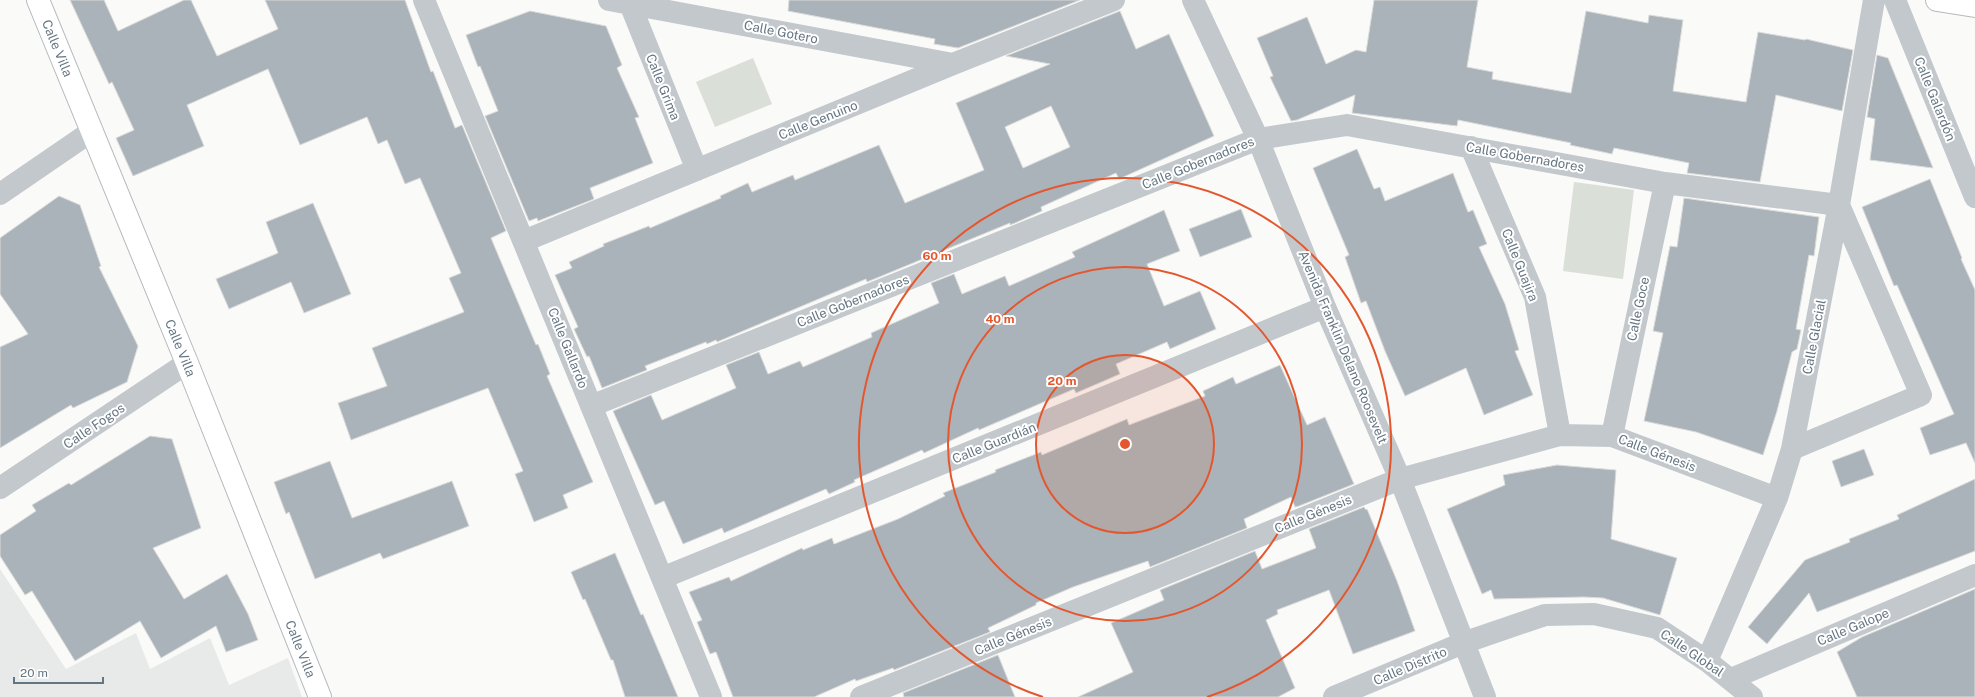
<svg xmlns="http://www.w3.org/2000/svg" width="1975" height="697" font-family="'Public Sans',sans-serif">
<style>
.built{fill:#e8e9e9}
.pitch{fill:#dadfd7}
.building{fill:#aab3b9;stroke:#dcdcda;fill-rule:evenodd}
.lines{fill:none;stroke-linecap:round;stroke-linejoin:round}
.primary-casing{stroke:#b5babe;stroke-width:24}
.street{stroke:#c3c8cc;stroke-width:22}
.primary{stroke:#fff;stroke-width:22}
.ring{fill:none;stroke:#e4572e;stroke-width:2}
.labels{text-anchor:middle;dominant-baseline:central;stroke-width:4;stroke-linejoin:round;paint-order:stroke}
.street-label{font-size:13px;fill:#657683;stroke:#fff}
.centre{fill:#e4572e;stroke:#fff;stroke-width:2}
.ring-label{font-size:12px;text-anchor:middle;font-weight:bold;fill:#e4572e;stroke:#fff;stroke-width:4;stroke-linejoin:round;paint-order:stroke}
</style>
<rect width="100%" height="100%" fill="#fafaf8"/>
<path class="built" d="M0,569L66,669L136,633L150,669L210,638L229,685L288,658L302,697H0Z"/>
<path class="pitch" d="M753,58L772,104L715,127L696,82Z
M1574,182L1634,190L1623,279L1563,271Z"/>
<path class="building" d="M70,0H104L118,31L184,0H191L217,56L278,29L265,0H405L431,72L433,71L455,128L462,125L506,231L491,238L536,345L538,344L550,374L547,376L593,482L563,495L568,508L534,522L515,474L523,471L488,388L351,440L338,403L387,386L372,348L464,312L449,278L461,273L420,178L405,184L387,140L378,144L367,117L300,145L268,69L187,105L204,146L133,176L116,138L134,130L112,82L109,84Z
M789,0H1080L958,48L934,44L935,39L788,11Z
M1374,0H1478L1467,67L1493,72L1492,79L1571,93L1586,11L1648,23L1649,15L1683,20L1673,91L1746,102L1758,32L1805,40L1806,39L1853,50L1842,111L1776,95L1760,182L1687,173L1689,163L1614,148L1612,154L1570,145L1571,143L1458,120L1457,126L1352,113L1355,95L1297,120L1291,121L1270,77L1273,76L1257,38L1307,17L1326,64L1356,50L1366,52Z
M530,11L606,26L622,65L617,68L639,117L635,118L653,163L590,188L594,199L538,221L537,218L529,221L485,116L498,111L480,66L478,67L466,35Z
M1120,11L1136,49L1169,34L1214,136L1119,179L1116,173L1041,207L1042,211L1015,223L1010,225V223L867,282L866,279L717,342L716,340L707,344L706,342L645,366L647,370L602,388L589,356L587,357L574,329L578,327L555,275L572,268L569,262L604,246L603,244L649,226L650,228L721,198L720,196L748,183L752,192L793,175L795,180L879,145L905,203L984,170L956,103L1050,64L1006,56ZM1051,106L1070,147L1023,168L1005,127Z
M1877,55L1888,58L1933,168L1870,160L1875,119L1867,117Z
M1357,149L1374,189L1380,187L1385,201L1453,173L1468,212L1473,210L1487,244L1479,247L1505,304L1519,350L1515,351L1533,395L1484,415L1466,368L1405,396L1385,351L1366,301L1361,303L1345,257L1349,255L1313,168Z
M1930,179L1962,258L1961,259L1975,290V463L1966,443L1930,455L1920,428L1954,414L1897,285L1894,286L1862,207Z
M59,196L80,205L101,266L99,267L138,346L127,382L73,408L71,405L0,448V347L28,334L0,294V238Z
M1684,198L1819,217L1814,256L1809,255L1796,329L1801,330L1797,349L1792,352L1777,411L1763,455L1696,432L1644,421L1663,333L1653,331L1670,246L1677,247Z
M313,203L351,294L304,313L291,282L229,309L216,279L278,253L266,222Z
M1241,209L1252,237L1200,257L1189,229Z
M1164,210L1180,251L1147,264L1164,306L1200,291L1216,329L1170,349L1167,342L1116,364L1120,374L1076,393L1074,389L979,430L978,428L924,453L922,450L854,480L855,482L829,494L826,489L724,533L722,528L683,544L664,501L655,505L613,411L651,395L662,420L736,388L726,365L759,352L768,374L800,361L803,367L872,337L871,333L939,303L931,283L954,274L962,294L1005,276L1009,286L1075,257L1072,252Z
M1280,365L1307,425L1325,417L1354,484L1299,506L1295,507L1291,497L1244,519L1247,528L1150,567L1148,561L1073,587L1036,603V605L988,628L990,632L894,670L893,668L856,681L855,679L814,697H733L716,652L710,654L697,622L702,620L689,592L729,577L731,581L802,548L803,550L832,538L834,544L898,519L945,496L943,493L996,472L995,470L1041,452L1042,455L1127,419L1129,425L1205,396L1203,391L1233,377L1236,384Z
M150,436L172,439L201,528L153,548L184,599L227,574L248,614L258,640L226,652L216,626L161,658L140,621L75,661L32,591L25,595L0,556V535L36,511L32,505L69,483L71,485Z
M1864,449L1874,475L1841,487L1832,461Z
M330,461L352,518L452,481L469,526L383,559L380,553L315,579L289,512L286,514L274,482Z
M1557,465L1616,470L1611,539L1677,558L1660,615L1603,598L1584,597L1494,599L1491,590L1482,594L1447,509L1505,485L1503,475Z
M1975,479V551L1817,612L1809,593L1767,644L1748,627L1805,560L1850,542L1849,539L1899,519L1897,515Z
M1364,507L1366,510L1367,509L1397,581L1415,631L1353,654L1329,590L1277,610L1278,614L1266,620L1295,688L1278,697H1078L1133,672L1111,623L1164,600L1160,590L1255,551L1262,569L1316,548L1309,529Z
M615,553L641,615L643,614L678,697H625L613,660H611L585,599L583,600L571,572Z
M1975,589V697H1857L1837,652L1862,637Z
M998,655L1015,697H904L903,693Z"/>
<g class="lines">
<defs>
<g id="primary">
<path id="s1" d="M38,0L187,363L320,697"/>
<path d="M1937,0L1975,6"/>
</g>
</defs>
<use href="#primary" class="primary-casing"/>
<path class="street" d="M424,0L711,697
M609,0L953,64
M1193,0L1258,139L1325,307L1400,479L1485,697
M1895,0L1975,197
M630,4L697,170
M1471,147L1535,297L1560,435
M0,194L92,131
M524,241L953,64L1114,0
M591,406L1258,139L1347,125L1665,183L1839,205L1921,395L1792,449
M1612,436L1665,183
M0,488L187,363
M662,578L1325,307
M1707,661L1777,498L1792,449L1839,205L1874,0
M1731,679L1975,575
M861,697L1400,479L1560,435L1612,436L1777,498
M1334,697L1463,643L1545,615L1594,614L1657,628L1707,661L1752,697"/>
<use href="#primary" class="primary"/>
</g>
<circle cx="1125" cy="444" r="89" fill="#e4572e" fill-opacity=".12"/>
<g class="ring">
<circle cx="1125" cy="444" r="89"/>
<circle cx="1125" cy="444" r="177"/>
<path d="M1043 697A266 266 0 1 1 1207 697"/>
</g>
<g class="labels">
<g class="street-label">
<text transform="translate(781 32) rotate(11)">Calle Gotero</text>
<text stroke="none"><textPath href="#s1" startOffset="52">Calle Villa</textPath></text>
<text transform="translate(663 87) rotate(68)">Calle Grima</text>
<text transform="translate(1935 99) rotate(68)">Calle Galardón</text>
<text transform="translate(818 120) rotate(-22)">Calle Genuino</text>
<text transform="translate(1525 157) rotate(10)">Calle Gobernadores</text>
<text transform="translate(1198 163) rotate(-22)">Calle Gobernadores</text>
<text transform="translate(1520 265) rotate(68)">Calle Guajira</text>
<text transform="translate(853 301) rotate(-22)">Calle Gobernadores</text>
<text transform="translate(1638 309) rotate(-78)">Calle Goce</text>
<text transform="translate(1814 337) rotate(-79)">Calle Glacial</text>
<text transform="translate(1343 347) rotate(67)">Avenida Franklin Delano Roosevelt</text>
<text stroke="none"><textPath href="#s1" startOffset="376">Calle Villa</textPath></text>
<text transform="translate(568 348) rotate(68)">Calle Gallardo</text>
<text transform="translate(94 426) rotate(-34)">Calle Fogos</text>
<text transform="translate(994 443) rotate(-22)">Calle Guardián</text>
<text transform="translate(1657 453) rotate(21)">Calle Génesis</text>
<text transform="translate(1313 514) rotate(-22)">Calle Génesis</text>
<text transform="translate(1853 627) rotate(-23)">Calle Galope</text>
<text transform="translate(1013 636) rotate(-22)">Calle Génesis</text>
<text stroke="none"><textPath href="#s1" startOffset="700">Calle Villa</textPath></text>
<text transform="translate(1692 653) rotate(34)">Calle Global</text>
<text transform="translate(1410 666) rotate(-23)">Calle Distrito</text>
</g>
</g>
<circle cx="1125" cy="444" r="6" class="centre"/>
<g class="ring-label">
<text x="937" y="260">60 m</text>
<text x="1000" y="323">40 m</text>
<text x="1062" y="385">20 m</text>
</g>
<path d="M14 677v6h89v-6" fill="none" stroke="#657683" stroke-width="2"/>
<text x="20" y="677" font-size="12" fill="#657683" stroke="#ffffff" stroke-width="3" paint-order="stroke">20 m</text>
</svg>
